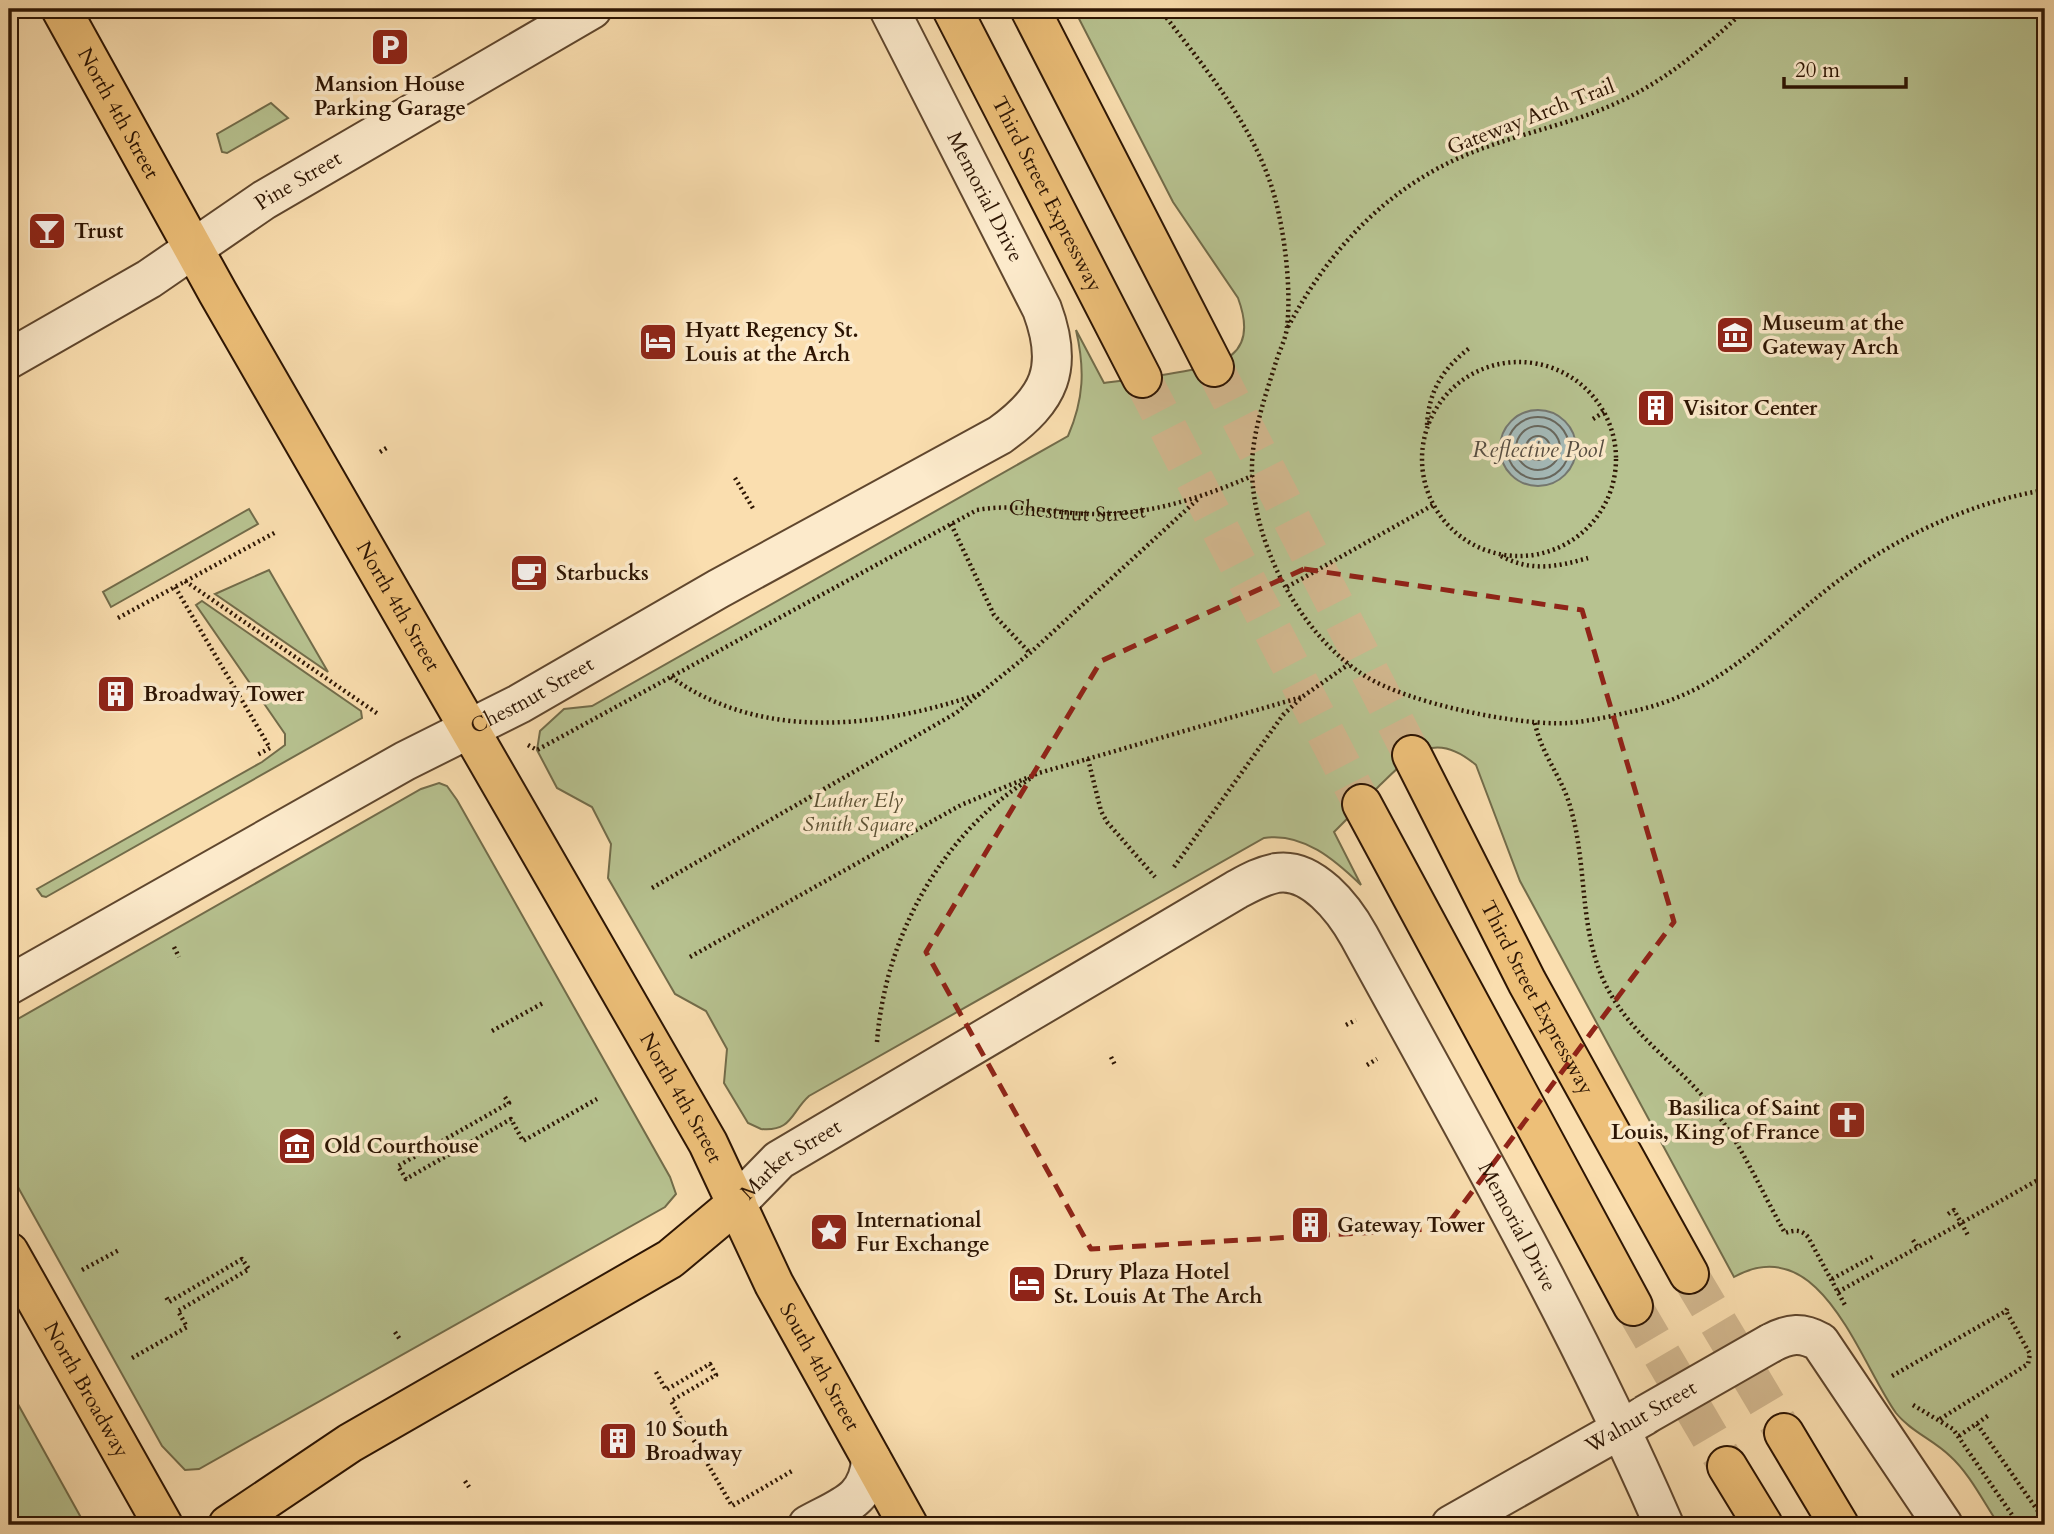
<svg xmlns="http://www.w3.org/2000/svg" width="2054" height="1534" font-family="Cardo,serif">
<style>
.green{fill:#b7c290;stroke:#726c4a;stroke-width:2}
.water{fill:#a4b9b7;stroke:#74776f;stroke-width:2}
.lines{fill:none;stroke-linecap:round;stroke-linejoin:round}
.shore{stroke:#68675d;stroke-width:2}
.highway-tunnel{stroke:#d1b68d;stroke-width:38;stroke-dasharray:38 19;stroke-linecap:butt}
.minor-casing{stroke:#60472e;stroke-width:42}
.major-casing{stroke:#2d1503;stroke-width:42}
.highway-casing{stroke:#2d1503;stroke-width:42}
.path{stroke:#2d1503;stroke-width:4.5;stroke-dasharray:2 3.5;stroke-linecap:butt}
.minor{stroke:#fceacb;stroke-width:38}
.major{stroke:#edbf78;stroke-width:38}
.highway{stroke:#edbf78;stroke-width:38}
.minor-bridge-casing{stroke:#60472e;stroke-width:42;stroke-linecap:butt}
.minor-bridge{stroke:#fceacb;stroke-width:38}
.marked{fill:none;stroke:#8f2418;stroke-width:5;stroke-dasharray:14 9;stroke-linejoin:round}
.labels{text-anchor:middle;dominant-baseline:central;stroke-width:7;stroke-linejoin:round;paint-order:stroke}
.poi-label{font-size:21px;font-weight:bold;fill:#2d1503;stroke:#fceacb;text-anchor:start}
.street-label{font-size:21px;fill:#2d1503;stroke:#fceacb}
.park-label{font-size:21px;font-style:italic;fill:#5d5234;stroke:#fceacb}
.water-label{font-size:23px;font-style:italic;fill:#574e42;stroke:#fceacb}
</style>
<rect width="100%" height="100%" fill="#fadeaf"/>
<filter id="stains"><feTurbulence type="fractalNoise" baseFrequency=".00286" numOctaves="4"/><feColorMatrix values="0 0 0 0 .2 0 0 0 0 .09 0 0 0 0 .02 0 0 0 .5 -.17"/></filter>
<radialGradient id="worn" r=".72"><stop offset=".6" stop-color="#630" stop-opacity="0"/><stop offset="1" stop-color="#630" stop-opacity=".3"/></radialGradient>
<path class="green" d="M1074,9H2045V1525H1999C1984,1503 1970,1474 1950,1456C1934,1440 1910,1431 1896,1413C1859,1361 1820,1229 1734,1277L1520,881L1476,765C1434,729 1412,754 1380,785C1365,801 1350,816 1334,832L1361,885C1335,860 1303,832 1264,838L809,1096C791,1112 792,1132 761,1129L748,1123L724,1083L727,1049L706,1011L675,994L608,878L611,844L592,807L557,788L537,750L540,731L564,709L592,706L1068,436C1084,399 1085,369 1076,330L1104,383C1127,380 1151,377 1174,373C1221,365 1260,357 1238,298L1173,202Z
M271,103L288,118L227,153L222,152L217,134Z
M249,509L258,524L111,607L103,592Z
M269,570L328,672L215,594Z
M202,601L361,711L362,718L46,897L42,896L37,889L262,762L285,745V734L196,605Z
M439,783L447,786L457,800L670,1177L676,1194L665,1207L199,1469L185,1470L162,1446L9,1171V1024L421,789Z
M9,1388L79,1514L85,1525H9Z"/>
<path class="water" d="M1500 448a38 38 0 1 1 76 0a38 38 0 1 1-76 0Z"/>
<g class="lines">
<path class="shore" d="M1507 448a31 31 0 1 1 62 0a31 31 0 1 1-62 0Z
M1516 448a22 22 0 1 1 44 0a22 22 0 1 1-44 0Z
M1526 448a12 12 0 1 1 24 0a12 12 0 1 1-24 0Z"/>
<path class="highway-tunnel" d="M1214,367L1412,755
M1142,378L1362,804
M1689,1274L1784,1433
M1633,1306L1727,1466"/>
<defs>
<g id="minor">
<path id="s2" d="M9,359L149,279L264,200L592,9"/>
<path id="s3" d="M9,985L405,761L519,704L718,589L1000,435C1050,399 1064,368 1042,309L889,9"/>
<path id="s4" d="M737,1203L779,1160L1236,890C1249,883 1261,876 1276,873C1312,867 1344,909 1359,936C1465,1130 1576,1322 1664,1525"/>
<path d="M1771,1343C1790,1333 1802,1332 1820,1342L1943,1525"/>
<path d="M808,1525C840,1507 869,1501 871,1459"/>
<path d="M1451,1525L1644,1416"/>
</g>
<g id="major">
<path id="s5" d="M61,9L218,293L708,1143L774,1284L908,1525"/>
<path id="s6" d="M9,1252L163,1525"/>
<path d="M228,1525L350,1443L670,1259L737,1203"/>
</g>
<g id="highway">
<path id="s7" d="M952,9L1142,378"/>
<path d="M1030,9L1214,367"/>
<path id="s8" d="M1412,755L1527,982L1689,1274"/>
<path d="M1362,804L1633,1306"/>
<path d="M1784,1433L1839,1525"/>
<path d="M1727,1466L1763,1525"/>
</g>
</defs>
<use href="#minor" class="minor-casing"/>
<use href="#major" class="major-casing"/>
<use href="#highway" class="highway-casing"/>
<g class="path">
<path d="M1160,9C1207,72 1263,134 1279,215C1286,247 1291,294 1287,327C1286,339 1279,351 1276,362C1265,397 1251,436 1252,472C1254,547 1301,635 1365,676C1408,703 1517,726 1568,723C1590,721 1613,716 1634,711C1724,691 1766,636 1834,584C1894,538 1971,502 2045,490"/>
<path d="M1288,327C1328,251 1386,188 1468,154C1519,133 1571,125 1623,100C1669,78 1709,44 1746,9"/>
<circle cx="1519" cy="459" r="97"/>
<path d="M1593,419L1604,412"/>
<path d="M1427,425C1429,390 1443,368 1471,347"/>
<path d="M380,452L388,447"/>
<path d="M735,478L754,510"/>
<path d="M951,524L994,615L1030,653"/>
<path d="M1501,556C1531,572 1557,567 1588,558"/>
<path d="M185,581L378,714"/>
<path d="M175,587L270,748L257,755"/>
<path d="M1287,587L1433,505"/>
<path d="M118,618L276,532"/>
<path d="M671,677C762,742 879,728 979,694"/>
<path d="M1535,723C1541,754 1562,777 1570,806C1589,869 1577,935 1610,993C1634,1036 1675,1063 1706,1100C1739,1138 1760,1189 1785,1233C1794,1230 1801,1229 1808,1237L1846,1307"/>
<path id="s1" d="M528,745L537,750L977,510C1016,503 1051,513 1090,514C1147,516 1201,498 1252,476"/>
<path d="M1088,759L1101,811L1107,822L1155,877"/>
<path d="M1174,867L1283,715L1302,697L1349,664"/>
<path d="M652,888L956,713L1030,653L1198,499"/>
<path d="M174,947L179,957"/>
<path d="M690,957L961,805L1039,773L1302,697"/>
<path d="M1346,1025L1356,1020"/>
<path d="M492,1031L543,1003"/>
<path d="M877,1042C885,938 940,835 1031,778"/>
<path d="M1111,1057L1115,1065"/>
<path d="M1367,1065L1377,1059"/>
<path d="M505,1097L509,1103L398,1166L406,1179L511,1119L523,1141L597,1099"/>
<path d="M1948,1214L1954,1210L1969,1237"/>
<path d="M1913,1240L1917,1246"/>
<path d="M82,1270L119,1250"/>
<path d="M1832,1279L1874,1256"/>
<path d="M1838,1292L2045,1176"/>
<path d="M395,1332L401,1341"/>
<path d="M132,1358L187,1327L178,1311L249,1269L242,1259L169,1302L165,1295"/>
<path d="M656,1372L666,1390L710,1364L716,1375L671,1401L732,1506L792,1471"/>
<path d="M1892,1376L2006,1311L2008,1307"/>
<path d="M1913,1405L1953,1429L2019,1525"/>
<path d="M1940,1419L2028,1364L2030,1354L2006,1311"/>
<path d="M1977,1424L2045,1521"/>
<path d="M1959,1436L1989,1415"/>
<path d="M465,1481L469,1487"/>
</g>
<use href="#minor" class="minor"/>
<use href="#major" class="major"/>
<use href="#highway" class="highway"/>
<defs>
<path id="minor-bridge" d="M1645,1415L1771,1343"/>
</defs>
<use href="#minor-bridge" class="minor-bridge-casing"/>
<use href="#minor-bridge" class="minor-bridge"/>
</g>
<path class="marked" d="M1304,569L1582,610L1674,922L1445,1228L1091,1249L926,952L1101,661Z"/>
<defs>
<symbol id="parking-square" viewBox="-11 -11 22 22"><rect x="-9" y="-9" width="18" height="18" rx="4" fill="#8f2418" stroke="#fceacb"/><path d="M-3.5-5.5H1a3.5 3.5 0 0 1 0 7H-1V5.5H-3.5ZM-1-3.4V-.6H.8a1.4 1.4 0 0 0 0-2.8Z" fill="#fff"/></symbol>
<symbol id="bar-square" viewBox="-11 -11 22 22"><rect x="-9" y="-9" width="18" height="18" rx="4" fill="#8f2418" stroke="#fceacb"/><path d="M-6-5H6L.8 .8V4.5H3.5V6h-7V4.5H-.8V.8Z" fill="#fff"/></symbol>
<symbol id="museum-square" viewBox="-11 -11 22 22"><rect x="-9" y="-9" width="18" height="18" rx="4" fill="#8f2418" stroke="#fceacb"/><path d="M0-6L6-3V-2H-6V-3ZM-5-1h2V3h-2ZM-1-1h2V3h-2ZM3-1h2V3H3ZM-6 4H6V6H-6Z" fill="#fff"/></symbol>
<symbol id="hotel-square" viewBox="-11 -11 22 22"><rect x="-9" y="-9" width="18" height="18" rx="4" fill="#8f2418" stroke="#fceacb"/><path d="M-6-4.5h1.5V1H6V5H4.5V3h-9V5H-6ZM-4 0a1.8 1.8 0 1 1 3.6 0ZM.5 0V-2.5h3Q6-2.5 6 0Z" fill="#fff"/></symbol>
<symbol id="building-square" viewBox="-11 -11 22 22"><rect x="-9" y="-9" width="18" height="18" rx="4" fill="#8f2418" stroke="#fceacb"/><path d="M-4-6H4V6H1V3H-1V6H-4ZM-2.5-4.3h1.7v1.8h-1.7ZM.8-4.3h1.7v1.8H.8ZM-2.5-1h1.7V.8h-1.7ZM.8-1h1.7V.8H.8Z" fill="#fff"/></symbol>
<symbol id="cafe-square" viewBox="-11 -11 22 22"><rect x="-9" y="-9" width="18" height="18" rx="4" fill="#8f2418" stroke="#fceacb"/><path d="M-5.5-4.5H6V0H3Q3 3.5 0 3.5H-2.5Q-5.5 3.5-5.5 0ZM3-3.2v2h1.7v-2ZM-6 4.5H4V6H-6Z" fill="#fff"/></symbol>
<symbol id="church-square" viewBox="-11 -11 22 22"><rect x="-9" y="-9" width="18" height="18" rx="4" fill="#8f2418" stroke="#fceacb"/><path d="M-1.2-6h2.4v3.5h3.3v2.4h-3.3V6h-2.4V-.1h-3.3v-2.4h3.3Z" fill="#fff"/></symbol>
<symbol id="sight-square" viewBox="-11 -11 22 22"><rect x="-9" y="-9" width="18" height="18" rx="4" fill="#8f2418" stroke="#fceacb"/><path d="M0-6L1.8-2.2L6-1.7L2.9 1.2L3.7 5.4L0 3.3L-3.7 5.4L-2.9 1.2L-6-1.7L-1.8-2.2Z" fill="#fff"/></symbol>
</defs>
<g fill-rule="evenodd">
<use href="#parking-square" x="368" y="25" width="44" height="44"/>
<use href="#bar-square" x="25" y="209" width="44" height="44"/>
<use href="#museum-square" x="1713" y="313" width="44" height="44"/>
<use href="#hotel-square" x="636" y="320" width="44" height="44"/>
<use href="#building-square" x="1634" y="386" width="44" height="44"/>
<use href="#cafe-square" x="507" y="551" width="44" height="44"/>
<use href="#building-square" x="94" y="672" width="44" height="44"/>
<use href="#church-square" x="1825" y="1098" width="44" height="44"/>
<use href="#museum-square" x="275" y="1124" width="44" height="44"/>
<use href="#building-square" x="1288" y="1203" width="44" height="44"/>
<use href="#sight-square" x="807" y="1210" width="44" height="44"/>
<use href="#hotel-square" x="1005" y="1262" width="44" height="44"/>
<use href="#building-square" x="596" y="1419" width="44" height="44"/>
</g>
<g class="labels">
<g class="poi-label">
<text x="390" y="84" text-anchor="middle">Mansion House<tspan x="390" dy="24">Parking Garage</tspan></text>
<text x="74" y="231">Trust</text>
<text x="1762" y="323">Museum at the<tspan x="1762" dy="24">Gateway Arch</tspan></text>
<text x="685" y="330">Hyatt Regency St.<tspan x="685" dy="24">Louis at the Arch</tspan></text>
<text x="1683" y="408">Visitor Center</text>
<text x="556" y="573">Starbucks</text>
<text x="143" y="694">Broadway Tower</text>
<text x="1820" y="1108" text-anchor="end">Basilica of Saint<tspan x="1820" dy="24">Louis, King of France</tspan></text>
<text x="324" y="1146">Old Courthouse</text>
<text x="856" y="1220">International<tspan x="856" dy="24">Fur Exchange</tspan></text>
<text x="1337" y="1225">Gateway Tower</text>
<text x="1054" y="1272">Drury Plaza Hotel<tspan x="1054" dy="24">St. Louis At The Arch</tspan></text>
<text x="645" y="1429">10 South<tspan x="645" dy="24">Broadway</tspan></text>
</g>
<g class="street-label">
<text stroke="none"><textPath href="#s5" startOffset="119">North 4th Street</textPath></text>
<text transform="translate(1531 117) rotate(-21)">Gateway Arch Trail</text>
<text stroke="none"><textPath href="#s2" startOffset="340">Pine Street</textPath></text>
<text stroke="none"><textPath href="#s7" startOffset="208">Third Street Expressway</textPath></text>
<text transform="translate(985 197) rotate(63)">Memorial Drive</text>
<text stroke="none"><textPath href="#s1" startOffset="612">Chestnut Street</textPath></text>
<text stroke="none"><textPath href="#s5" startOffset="686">North 4th Street</textPath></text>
<text stroke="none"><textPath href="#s3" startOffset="598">Chestnut Street</textPath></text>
<text stroke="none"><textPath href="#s8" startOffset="273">Third Street Expressway</textPath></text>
<text stroke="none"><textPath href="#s5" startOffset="1253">North 4th Street</textPath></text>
<text stroke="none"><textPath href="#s4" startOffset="70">Market Street</textPath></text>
<text stroke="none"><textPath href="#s4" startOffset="1076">Memorial Drive</textPath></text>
<text stroke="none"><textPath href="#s5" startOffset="1556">South 4th Street</textPath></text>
<text stroke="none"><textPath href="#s6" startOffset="158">North Broadway</textPath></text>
<text transform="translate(1641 1417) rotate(-30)">Walnut Street</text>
</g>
<g class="park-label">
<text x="858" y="800">Luther Ely<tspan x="858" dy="24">Smith Square</tspan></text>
</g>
<g class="water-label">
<text x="1538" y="449">Reflective Pool</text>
</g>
</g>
<rect width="2054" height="1534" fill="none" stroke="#fadeaf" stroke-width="35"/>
<rect x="10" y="10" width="2033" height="1513" fill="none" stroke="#2d1503" stroke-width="3.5"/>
<rect x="18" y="18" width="2019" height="1499" fill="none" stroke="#2d1503" stroke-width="2"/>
<path d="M1784 77v10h122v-10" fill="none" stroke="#2d1503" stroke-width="3.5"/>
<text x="1795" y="77" font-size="21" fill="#2d1503" stroke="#fceacb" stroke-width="5" paint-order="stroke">20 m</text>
<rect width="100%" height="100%" filter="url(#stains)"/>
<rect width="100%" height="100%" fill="url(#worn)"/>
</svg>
